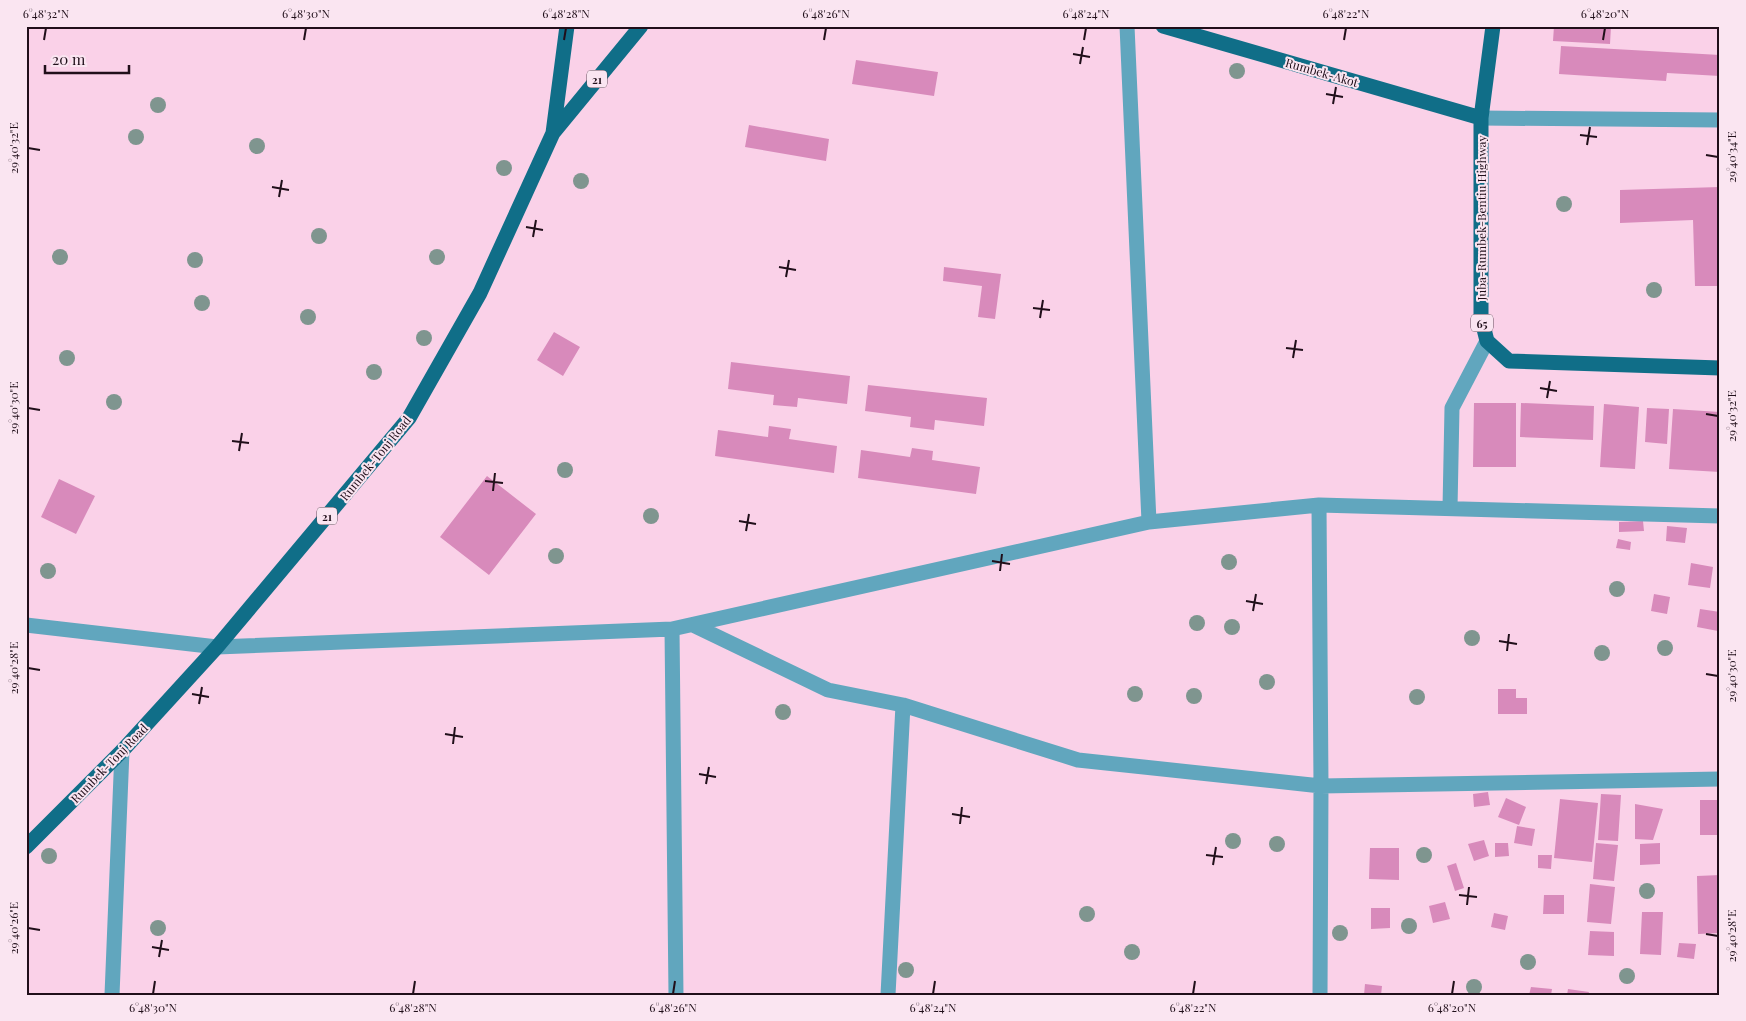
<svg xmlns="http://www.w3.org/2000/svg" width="1746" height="1021" font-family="'Playfair Display',serif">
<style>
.building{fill:#d88abb}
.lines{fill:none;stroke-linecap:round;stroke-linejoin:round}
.minor{stroke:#61a6be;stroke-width:15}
.major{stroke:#106e88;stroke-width:15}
.tree{fill:#7f958f}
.ticks{fill:none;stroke:#200f1a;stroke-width:2}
.labels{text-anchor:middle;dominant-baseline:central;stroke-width:4;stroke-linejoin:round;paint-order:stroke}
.shield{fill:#fae5f1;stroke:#614f5a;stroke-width:1}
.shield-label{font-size:11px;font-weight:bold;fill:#200f1a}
.street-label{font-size:12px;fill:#200f1a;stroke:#fae5f1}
.neatline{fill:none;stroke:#200f1a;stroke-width:2}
.ticks-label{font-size:12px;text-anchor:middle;fill:#200f1a}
</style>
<rect width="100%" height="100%" fill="#fad1e8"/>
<path class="building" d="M1554,26H1611L1610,44L1553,41Z
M1561,46L1720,55V76L1667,73L1666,81L1559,74Z
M856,60L938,72L934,96L852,84Z
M749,125L829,139L826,161L745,147Z
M1720,187V286H1695L1693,220L1620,223V190Z
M944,267L1001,274L995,319L978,317L982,286L943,281Z
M554,332L580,347L563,376L537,360Z
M731,362L850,376L847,404L798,398L797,407L773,405L774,395L728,389Z
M868,385L987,398L984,426L935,420L934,430L910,427L911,417L865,411Z
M1474,403H1516V467H1473Z
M1521,403L1594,406L1593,440L1520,437Z
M1604,404L1639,407L1635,469L1600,467Z
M1647,408L1669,409L1667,444L1645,442Z
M1673,409L1720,412V472L1669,469Z
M769,426L791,429L789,439L837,446L834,473L715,456L718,430L768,437Z
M912,448L933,451L932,460L980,467L976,494L858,478L861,450L910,457Z
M487,476L536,514L489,575L440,537Z
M59,479L95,496L76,534L41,517Z
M1643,521L1644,531L1619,532V522Z
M1667,526L1687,528L1685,543L1666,541Z
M1618,539L1631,542L1630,550L1616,548Z
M1691,563L1713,567L1710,588L1688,585Z
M1654,594L1670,597L1667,614L1651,611Z
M1700,609L1720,612L1718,631L1697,627Z
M1498,689H1516V698H1527V714H1498Z
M1488,792L1490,805L1474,807L1473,794Z
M1601,794L1621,795L1618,841L1598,840Z
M1506,798L1526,807L1519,825L1498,817Z
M1560,799L1598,803L1592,862L1554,858Z
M1700,800H1720V835H1700Z
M1635,804L1663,809L1653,840L1635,839Z
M1517,826L1535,829L1532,846L1514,843Z
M1484,840L1489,856L1474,861L1468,844Z
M1495,843H1508L1509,856L1495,857Z
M1596,843L1618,845L1614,881L1593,879Z
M1660,843V864L1640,865V844Z
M1370,848H1399V880L1369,879Z
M1538,855H1552L1551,869L1538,868Z
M1456,863L1464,888L1455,891L1447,866Z
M1720,875V933L1698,934L1697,876Z
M1590,884L1615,887L1611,924L1587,922Z
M1544,895H1564V914H1543Z
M1445,902L1450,919L1433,923L1429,906Z
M1371,908H1390V928L1371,929Z
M1642,912H1663L1661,955L1640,954Z
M1494,913L1508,916L1505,930L1491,927Z
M1590,931L1614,932V956L1588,955Z
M1679,943L1696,944L1694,959L1677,957Z
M1365,984L1382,986L1381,995H1364Z
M1531,987L1552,989L1551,995H1529Z
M1568,989L1589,992L1588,995H1567Z"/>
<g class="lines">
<path class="minor" d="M1127,26L1149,522
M1481,118L1720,120
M1319,505L1321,786L1320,995
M1450,508L1452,408L1487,341
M26,625L217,647L672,629L1149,522L1319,505L1720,516
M693,625L828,690L903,705L1078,760L1321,786L1720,779
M672,629L676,995
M112,995L122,751
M888,995L903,705"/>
<path class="major" d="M1163,26L1481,118
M1493,26L1481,118V317L1487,341L1509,361L1720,368
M553,133L567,26
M26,847L122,751L217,647L409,418L480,293L553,133L641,26"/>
</g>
<g class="tree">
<circle cx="1237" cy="71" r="8"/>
<circle cx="158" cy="105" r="8"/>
<circle cx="136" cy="137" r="8"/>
<circle cx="257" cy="146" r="8"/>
<circle cx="504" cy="168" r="8"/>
<circle cx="581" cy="181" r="8"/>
<circle cx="1564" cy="204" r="8"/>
<circle cx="319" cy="236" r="8"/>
<circle cx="60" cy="257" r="8"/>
<circle cx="437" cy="257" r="8"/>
<circle cx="195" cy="260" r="8"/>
<circle cx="1654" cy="290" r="8"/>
<circle cx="202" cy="303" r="8"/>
<circle cx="308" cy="317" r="8"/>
<circle cx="424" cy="338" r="8"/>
<circle cx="67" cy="358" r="8"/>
<circle cx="374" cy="372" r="8"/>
<circle cx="114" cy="402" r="8"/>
<circle cx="565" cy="470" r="8"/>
<circle cx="651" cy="516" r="8"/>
<circle cx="556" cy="556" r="8"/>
<circle cx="1229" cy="562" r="8"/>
<circle cx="48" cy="571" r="8"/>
<circle cx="1617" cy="589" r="8"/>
<circle cx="1197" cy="623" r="8"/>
<circle cx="1232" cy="627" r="8"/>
<circle cx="1472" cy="638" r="8"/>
<circle cx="1665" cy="648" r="8"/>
<circle cx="1602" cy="653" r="8"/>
<circle cx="1267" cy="682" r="8"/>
<circle cx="1135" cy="694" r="8"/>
<circle cx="1194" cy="696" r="8"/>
<circle cx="1417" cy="697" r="8"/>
<circle cx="783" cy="712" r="8"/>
<circle cx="1233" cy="841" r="8"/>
<circle cx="1277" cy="844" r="8"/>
<circle cx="1424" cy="855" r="8"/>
<circle cx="49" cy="856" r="8"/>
<circle cx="1647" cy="891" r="8"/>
<circle cx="1087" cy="914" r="8"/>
<circle cx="1409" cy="926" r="8"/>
<circle cx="158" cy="928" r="8"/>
<circle cx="1340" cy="933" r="8"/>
<circle cx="1132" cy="952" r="8"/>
<circle cx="1528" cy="962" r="8"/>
<circle cx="906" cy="970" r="8"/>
<circle cx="1627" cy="976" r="8"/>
<circle cx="1474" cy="987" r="8"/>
</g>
<path class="ticks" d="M44,40L46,28M304,40L306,28M564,40L566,28M824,40L826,28M1084,40L1086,28M1344,40L1346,28M1603,40L1605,28M1073,54L1090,57M1080,64L1083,47M1326,94L1343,97M1333,104L1336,87M1580,135L1597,137M1587,145L1590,127M28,148L40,150M1706,155L1718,157M272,187L289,190M279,197L282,180M526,227L543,230M533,237L536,220M779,267L796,270M786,277L789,260M1033,308L1050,310M1040,318L1043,300M1286,348L1303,350M1293,358L1296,340M1540,388L1557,391M1547,398L1550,381M28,408L40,410M1706,414L1718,416M232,441L249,443M239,451L242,433M485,481L503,483M493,491L495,473M739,521L756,524M746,531L749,514M992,561L1010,564M1000,571L1002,554M1246,601L1263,604M1253,611L1256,594M1499,641L1517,644M1507,651L1509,634M28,668L40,670M1706,674L1718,676M192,694L209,697M199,704L202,687M445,734L463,737M453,744L455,727M699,774L716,777M706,784L709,767M952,814L970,817M960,824L962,807M1206,855L1223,857M1213,865L1216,847M1459,895L1477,897M1467,905L1469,887M28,928L40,930M1706,934L1718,936M152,947L169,950M159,957L162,940M153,994L155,981M413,994L415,981M673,994L675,981M933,994L935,981M1193,994L1195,981M1452,994L1454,981"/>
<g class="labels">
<g class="shield">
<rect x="587" y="70.5" width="20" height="17" rx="4"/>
<rect x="1471" y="314.5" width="22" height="17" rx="4"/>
<rect x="317" y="507.5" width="20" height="17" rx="4"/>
</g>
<g class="shield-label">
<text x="597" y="79">21</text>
<text x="1482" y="323">65</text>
<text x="327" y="516">21</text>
</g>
<g class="street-label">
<text transform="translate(1322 72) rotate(16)">Rumbek-Akot</text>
<text transform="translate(1481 218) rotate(-90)">Juba-Rumbek-Bentiu Highway</text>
<text transform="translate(375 458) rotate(-51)">Rumbek-Tonj Road</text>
<text transform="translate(109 763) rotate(-46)">Rumbek-Tonj Road</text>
</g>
</g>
<rect width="1746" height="1021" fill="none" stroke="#fae5f1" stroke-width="55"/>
<path d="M45 65v8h84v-8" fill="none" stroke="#200f1a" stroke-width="2.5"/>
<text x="52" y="65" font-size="15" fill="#200f1a" stroke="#fae5f1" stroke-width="4" paint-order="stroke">20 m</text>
<rect x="28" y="28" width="1690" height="966" class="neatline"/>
<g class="ticks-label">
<text x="46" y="18">6°48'32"N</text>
<text x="306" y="18">6°48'30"N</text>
<text x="566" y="18">6°48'28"N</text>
<text x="826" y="18">6°48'26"N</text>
<text x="1086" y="18">6°48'24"N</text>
<text x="1346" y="18">6°48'22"N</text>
<text x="1605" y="18">6°48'20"N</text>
<text transform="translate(14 148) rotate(-90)" y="4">29°40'32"E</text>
<text transform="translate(1732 157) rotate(-90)" y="4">29°40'34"E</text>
<text transform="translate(14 408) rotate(-90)" y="4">29°40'30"E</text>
<text transform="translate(1732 416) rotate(-90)" y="4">29°40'32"E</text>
<text transform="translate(14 668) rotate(-90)" y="4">29°40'28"E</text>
<text transform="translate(1732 676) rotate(-90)" y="4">29°40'30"E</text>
<text transform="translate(14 928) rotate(-90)" y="4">29°40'26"E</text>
<text transform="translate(1732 936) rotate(-90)" y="4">29°40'28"E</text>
<text x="153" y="1012">6°48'30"N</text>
<text x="413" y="1012">6°48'28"N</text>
<text x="673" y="1012">6°48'26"N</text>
<text x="933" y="1012">6°48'24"N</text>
<text x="1193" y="1012">6°48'22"N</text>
<text x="1452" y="1012">6°48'20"N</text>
</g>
</svg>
